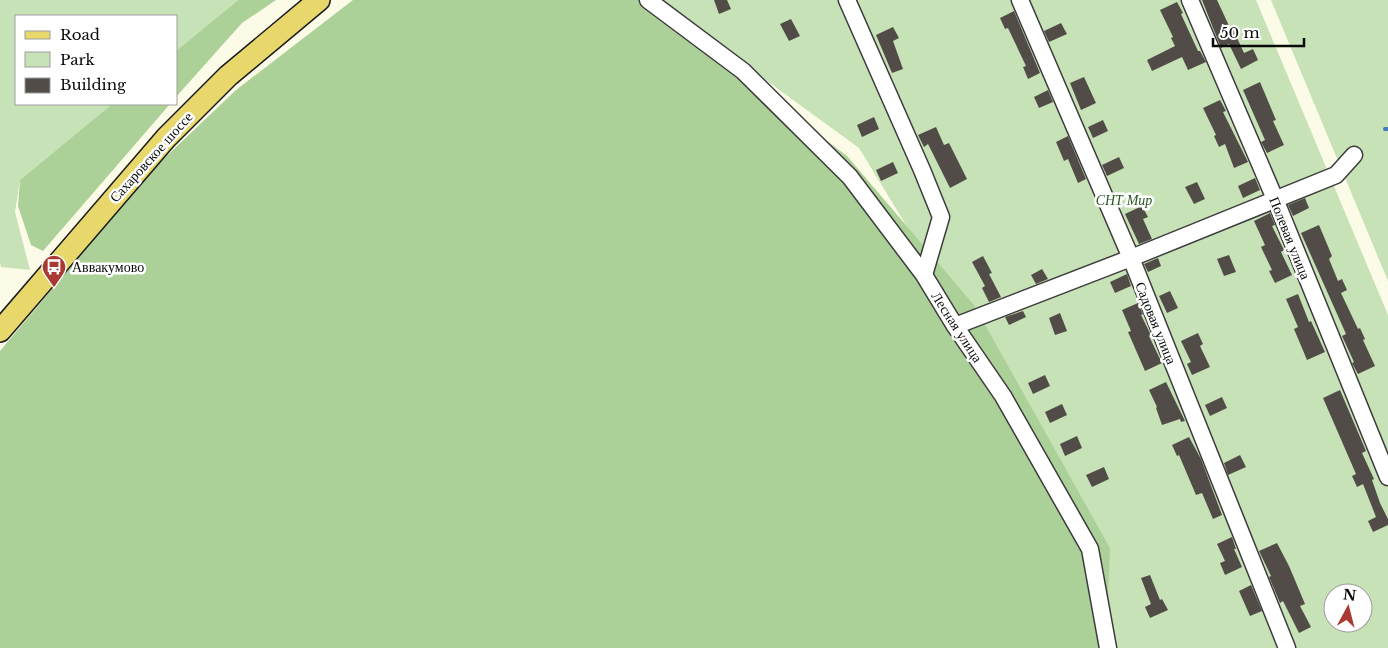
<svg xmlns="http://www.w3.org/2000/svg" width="1388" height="648" font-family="'Libre Baskerville',serif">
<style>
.green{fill:#c8e2b7;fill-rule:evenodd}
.forest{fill:#abd198}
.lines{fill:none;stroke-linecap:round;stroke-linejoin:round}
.stream{stroke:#437ebc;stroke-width:4}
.building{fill:#514c47}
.minor-casing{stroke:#3c3c3c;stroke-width:19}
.major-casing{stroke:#1a1a1a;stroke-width:24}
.minor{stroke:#fff;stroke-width:16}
.major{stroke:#e8d86c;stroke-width:21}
.labels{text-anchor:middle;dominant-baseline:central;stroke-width:5;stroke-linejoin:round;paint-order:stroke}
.street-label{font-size:14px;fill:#090909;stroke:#fff}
.park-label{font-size:14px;font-style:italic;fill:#285822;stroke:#fff}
.poi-label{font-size:14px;fill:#090909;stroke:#fff;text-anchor:start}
</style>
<rect width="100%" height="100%" fill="#fcfbe8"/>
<path class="green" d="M0,0H238L176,51V16H16V104H112L20,180L15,212L30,270L1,267L0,262Z
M656,0H1256L1388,315V648H1115L995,371L859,148ZM1333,593H1363V623H1333Z
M1271,0H1388V281Z"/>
<path class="forest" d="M238,0H276L242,23L176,97V51Z
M353,0H640L847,156L974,305L1110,548L1106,648H0V351L154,168L236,90Z
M112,104H170L43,251L31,245L18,206L20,180Z"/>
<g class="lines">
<path class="stream" d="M1385,129H1388"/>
</g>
<path class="building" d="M714,0H727L731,9L719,14Z
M1202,0H1217L1231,30L1233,29L1244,53L1253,49L1258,60L1241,69L1229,44L1221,48Z
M1177,2L1183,13L1181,14L1198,51H1200L1206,62L1188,70L1182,57L1152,71L1147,60L1175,46L1171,38L1173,37L1160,10Z
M1014,11L1040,73L1028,79L1023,67L1026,66L1008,28L1005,29L1000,18Z
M791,19L800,36L789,41L780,24Z
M1061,23L1067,34L1049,42L1044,31Z
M893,27L899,38L893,41L903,69L892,73L876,35Z
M1084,77L1096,103L1081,110L1070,83Z
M1260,82L1276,120L1273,121L1284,145L1267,153L1261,142L1265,140L1243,90Z
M1048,90L1053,102L1039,108L1034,97Z
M1220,100L1226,111L1223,112L1248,162L1234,168L1225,144L1219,147L1214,136L1216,135L1203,108Z
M874,117L879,129L862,137L857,125Z
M1103,120L1108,131L1093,138L1088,127Z
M936,127L944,145L949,143L967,179L950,188L928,144L924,147L918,135Z
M1068,136L1086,179L1078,183L1068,159L1064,161L1056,142Z
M1119,157L1124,168L1107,176L1102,165Z
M893,162L898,173L881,181L876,170Z
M1255,178L1260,190L1243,198L1238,186Z
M1197,182L1205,199L1194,204L1185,187Z
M1305,198L1309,208L1293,216L1288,205Z
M1142,206L1148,217L1143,219L1152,239L1139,244L1125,214Z
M1270,213L1275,225L1272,226L1284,250L1281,252L1292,275L1275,283L1269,271L1272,270L1261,247L1265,245L1254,221Z
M1319,225L1332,256L1329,259L1338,281L1342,279L1347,290L1341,293L1358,329L1360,328L1365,339L1363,340L1375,366L1358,374L1352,363L1354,362L1342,336L1346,334L1301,233Z
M1229,255L1236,272L1224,276L1217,259Z
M983,256L992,273L989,274L1001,297L989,302L982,288L985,286L972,262Z
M1158,258L1161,266L1148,272L1144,264Z
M1042,269L1048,279L1036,284L1031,275Z
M1127,274L1131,286L1115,293L1110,282Z
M1170,291L1178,308L1167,313L1159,296Z
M1298,294L1309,322L1311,321L1325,352L1307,360L1294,329L1298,327L1286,299Z
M1138,303L1143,314L1141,315L1151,335L1149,336L1162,363L1145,371L1128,332L1131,331L1122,310Z
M1023,311L1026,317L1009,325L1005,317Z
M1060,313L1067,331L1055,335L1049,318Z
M1198,333L1203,344L1200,346L1210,367L1192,375L1187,364L1191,362L1181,341Z
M1045,375L1050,386L1033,394L1028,383Z
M1166,382L1185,421L1181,422L1180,419L1162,425L1156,408L1157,407L1149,390Z
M1340,390L1366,451L1362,453L1374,479L1372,480L1380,503L1388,519V525L1373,532L1368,521L1376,517L1363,484L1357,487L1352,476L1356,474L1323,398Z
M1222,397L1227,408L1210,416L1205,405Z
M1062,404L1067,415L1050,423L1045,412Z
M1077,436L1082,448L1065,456L1060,444Z
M1189,437L1201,459L1222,515L1213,519L1202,493L1196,495L1179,455L1177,456L1172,445Z
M1240,455L1246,467L1228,475L1224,463Z
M1104,467L1109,479L1092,487L1086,475Z
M1232,537L1236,549H1234L1242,567L1225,575L1220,563L1225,561L1217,544Z
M1277,543L1289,566L1305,604L1300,606L1311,627L1299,633L1283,601L1280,603L1269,577L1271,576L1259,551Z
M1150,575L1160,600L1162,599L1168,610L1150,618L1145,607L1151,604L1141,578Z
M1251,585L1262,611L1250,616L1239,591Z"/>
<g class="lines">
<defs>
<path id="minor" d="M648,0L743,71L850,177L924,275
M847,0L922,170L941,217L924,275L955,326L1003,396L1090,549L1108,648
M1020,0L1131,258L1287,648
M1190,0L1275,199L1388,477
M955,326L1131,258L1336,175L1354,155"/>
<path id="major" d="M0,331L166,138L228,76L319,0"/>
</defs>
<use href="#minor" class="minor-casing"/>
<use href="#major" class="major-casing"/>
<use href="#minor" class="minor"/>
<use href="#major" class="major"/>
</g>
<defs>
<symbol id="bus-pin" viewBox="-11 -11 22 30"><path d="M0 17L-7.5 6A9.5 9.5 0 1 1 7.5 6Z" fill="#a83a33" stroke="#fff"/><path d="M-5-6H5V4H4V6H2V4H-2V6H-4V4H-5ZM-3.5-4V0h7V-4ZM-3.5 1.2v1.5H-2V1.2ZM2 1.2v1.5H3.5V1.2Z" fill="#fff"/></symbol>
</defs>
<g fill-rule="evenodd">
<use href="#bus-pin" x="40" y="253" width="28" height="38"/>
</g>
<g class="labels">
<g class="street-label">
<text transform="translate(151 157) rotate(-48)">Сахаровское шоссе</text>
<text transform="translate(1290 238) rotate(68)">Полевая улица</text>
<text transform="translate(1156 323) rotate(68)">Садовая улица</text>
<text transform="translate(957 327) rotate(57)">Лесная улица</text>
</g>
<g class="park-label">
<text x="1124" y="200">СНТ Мир</text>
</g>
<g class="poi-label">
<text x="72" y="267">Аввакумово</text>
</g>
</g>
<rect x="15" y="15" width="162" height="90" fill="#ffffff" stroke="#9d9d9d"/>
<rect x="25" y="31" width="25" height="8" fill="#e8d86c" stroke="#9d9d9d"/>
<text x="60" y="40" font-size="15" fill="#090909">Road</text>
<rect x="25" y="52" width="25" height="15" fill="#c8e2b7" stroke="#9d9d9d"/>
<text x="60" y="65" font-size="15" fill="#090909">Park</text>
<rect x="25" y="78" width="25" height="15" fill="#514c47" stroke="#9d9d9d"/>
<text x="60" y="90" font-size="15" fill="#090909">Building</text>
<g transform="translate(1348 608) rotate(7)"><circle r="24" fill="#ffffff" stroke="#9d9d9d"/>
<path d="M0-4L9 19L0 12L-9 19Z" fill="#a83a33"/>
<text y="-8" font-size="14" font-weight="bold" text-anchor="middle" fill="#090909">N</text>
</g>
<path d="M1213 38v8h91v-8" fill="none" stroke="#090909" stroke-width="2.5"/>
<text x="1220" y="38" font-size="15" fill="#090909" stroke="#ffffff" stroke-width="4" paint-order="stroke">50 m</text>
</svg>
